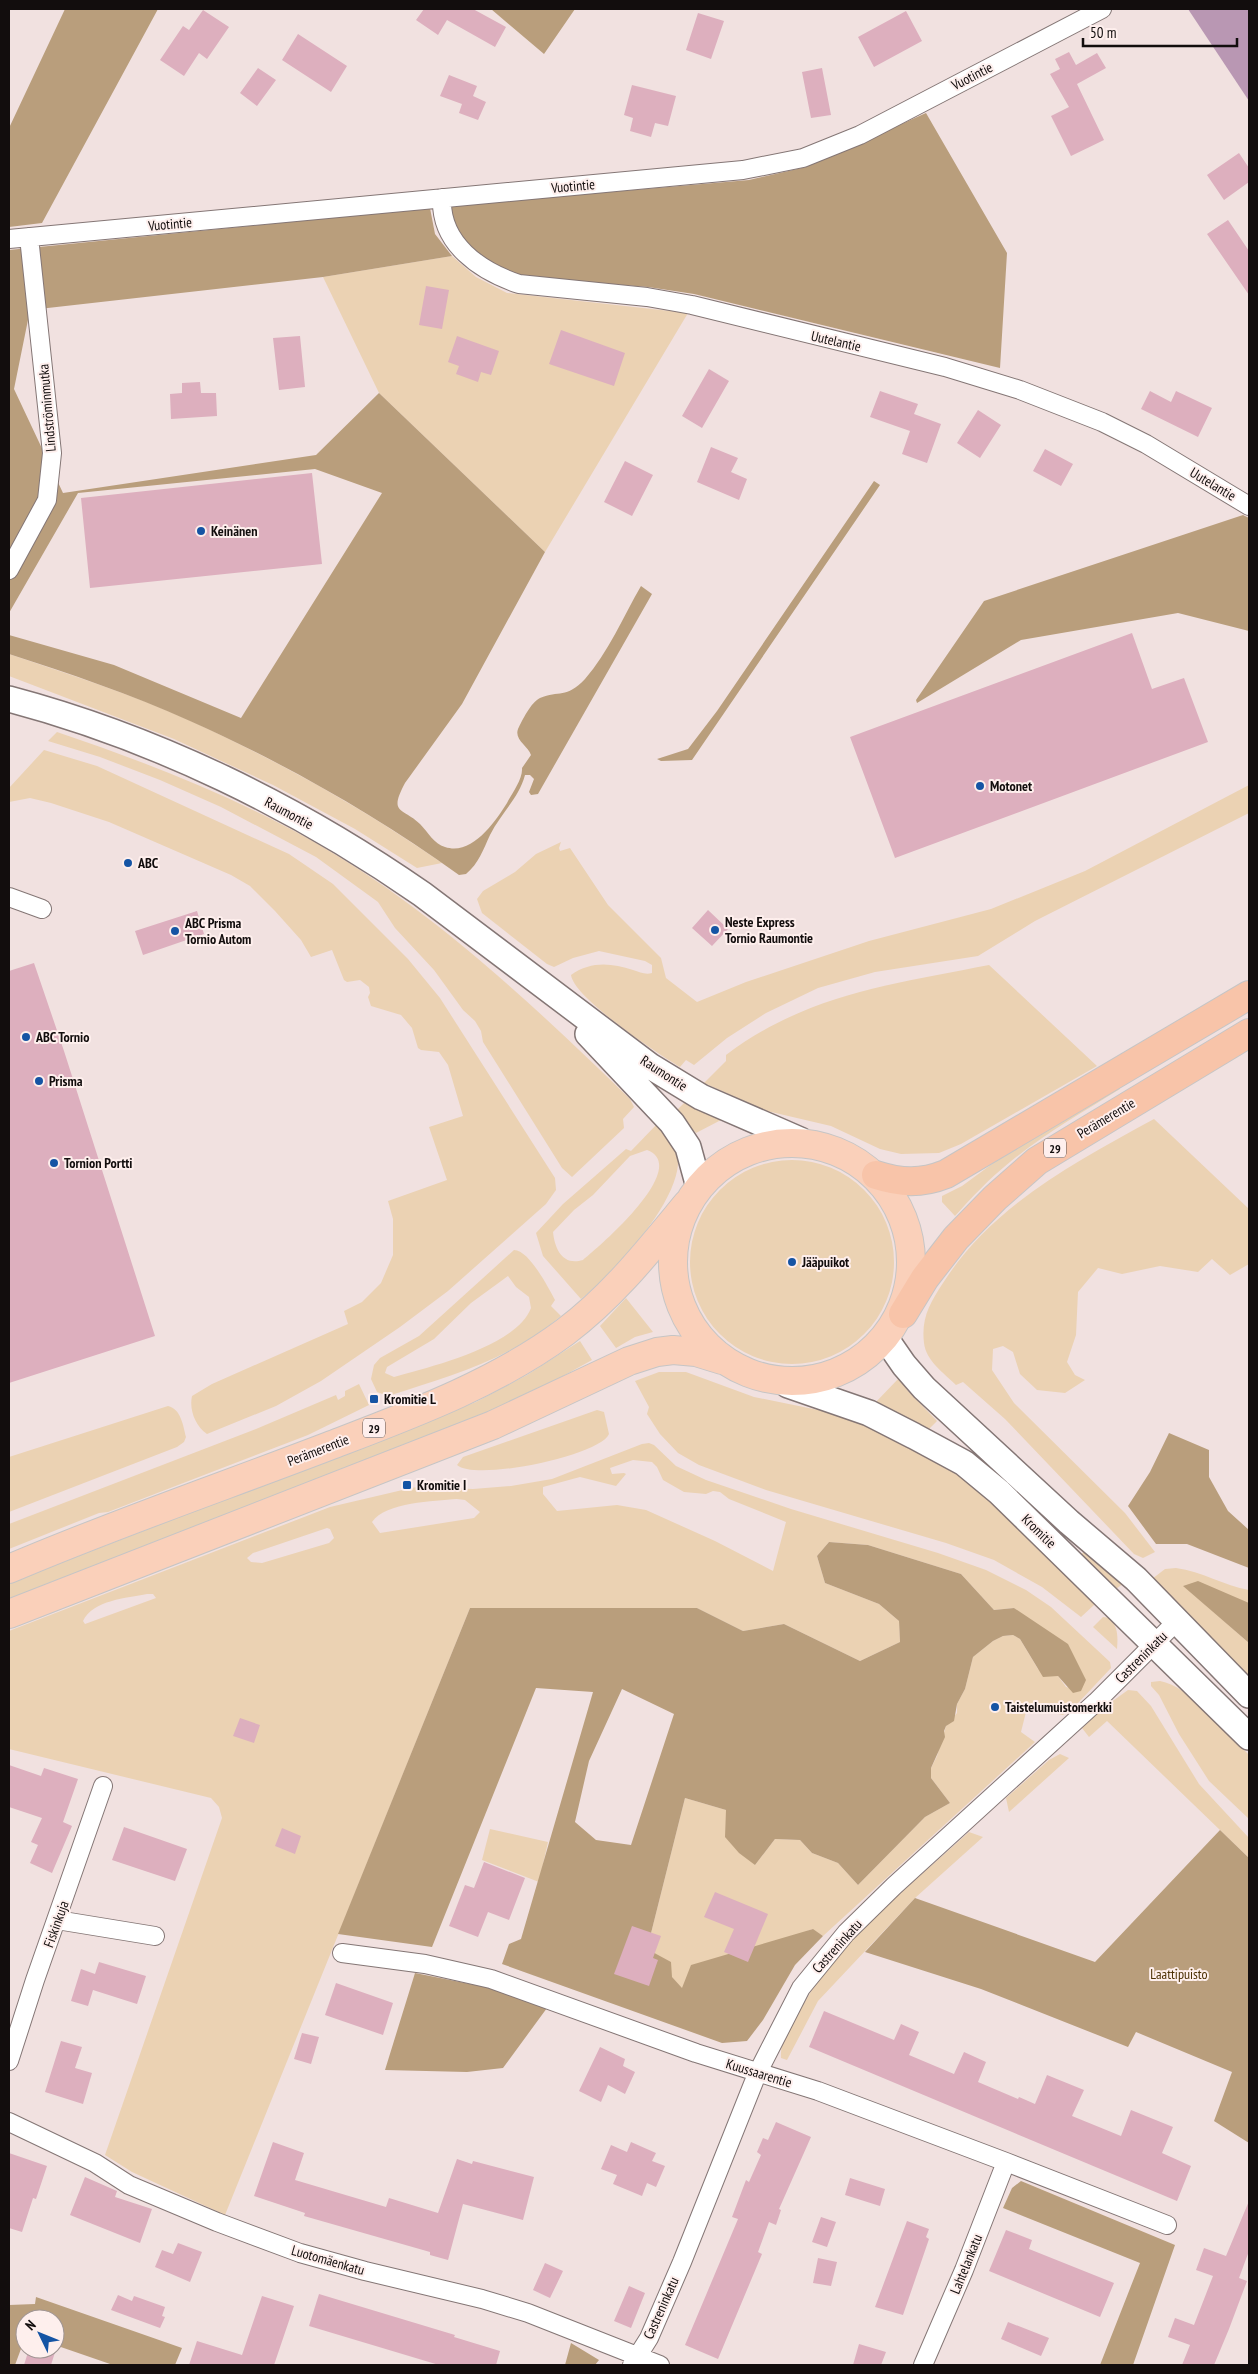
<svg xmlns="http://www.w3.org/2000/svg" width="1258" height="2374" font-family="'PT Sans Narrow',sans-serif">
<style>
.green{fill:#ebd2b3;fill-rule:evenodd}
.forest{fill:#b99e7c;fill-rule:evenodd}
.water{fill:#b997b3}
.building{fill:#ddafbe}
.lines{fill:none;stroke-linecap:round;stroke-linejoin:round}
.minor-casing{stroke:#847675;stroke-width:20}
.secondary-casing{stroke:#847675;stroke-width:28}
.trunk-casing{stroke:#c6c5c5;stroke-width:30}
.motorway-casing{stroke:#c6c5c5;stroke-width:30}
.minor{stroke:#fff;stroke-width:18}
.secondary{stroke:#fff;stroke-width:25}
.trunk{stroke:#fad0ba;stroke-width:28}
.motorway{stroke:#f8c4a9;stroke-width:28}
.poi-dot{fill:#1554a4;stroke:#feefed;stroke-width:2}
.labels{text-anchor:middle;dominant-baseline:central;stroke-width:4;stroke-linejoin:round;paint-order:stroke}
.shield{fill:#feefed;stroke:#595150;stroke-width:1}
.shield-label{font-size:12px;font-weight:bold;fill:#120d0d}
.street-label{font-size:14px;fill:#120d0d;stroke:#feefed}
.poi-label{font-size:14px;font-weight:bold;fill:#120d0d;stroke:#feefed;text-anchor:start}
.park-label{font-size:14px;fill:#4c3003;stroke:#feefed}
</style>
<rect width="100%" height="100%" fill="#f1e1e0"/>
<path class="green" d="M452,256L476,277L507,293L688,313L545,552L379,393L323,277Z
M9,654C70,675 132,694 191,721C280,762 361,807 442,863L417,868L355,829L273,785L174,739L9,676Z
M57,732C143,761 228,794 307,838C429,906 531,1003 630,1099L634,1107L623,1119L624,1128L572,1177L562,1168L483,1042L481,1031L475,1021L463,1010L434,970L395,928L378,902L316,857L221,807L160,780L100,757L48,741Z
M44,750L97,766L289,854L333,884L408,959L440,998L555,1178L556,1190L546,1204L448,1291L400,1327L321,1381L276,1406L207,1434C195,1426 189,1409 192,1396L212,1384L348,1324L344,1311L362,1302L381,1283L393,1255V1219L388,1201L447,1180L429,1127L463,1116L448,1065L439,1052L421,1050L418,1048L412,1028L401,1015L371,1006L368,997L370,993L369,987L360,980L347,982L344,980L332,950L311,957L301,940L275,911L250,886L231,875L109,822L51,803L30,798L9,802V788Z
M1249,785V813L1035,921L978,956L875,972L818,988L766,1013L727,1038L694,1065L686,1060L680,1067C658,1054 574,998 571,975C591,961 611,963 633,970C640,972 645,975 652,973V965L645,961L599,951L573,958L554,967L547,964L482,913L477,899L483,891L515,872L536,854L561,842L559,848L560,851L570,848L608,905L661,958L666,978L697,1002L746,982L869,941L991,909L1085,871Z
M989,965L1097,1066L961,1144L939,1153L901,1154L880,1149L831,1126L767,1111L704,1083L726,1061V1055C807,994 893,984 989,965Z
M1117,1086L1120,1089C1083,1112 1044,1134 1010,1162C990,1178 972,1197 955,1216L942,1202V1196L962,1186L1007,1153Z
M685,1102L721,1120L696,1133L675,1112Z
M1154,1119L1249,1209V1264L1230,1275L1212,1259L1198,1272L1160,1266L1122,1274L1098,1268L1078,1292L1076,1335L1067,1362L1075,1375L1085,1380L1065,1393L1037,1390L1020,1374L1013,1352L1003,1346L993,1349L992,1370L1014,1403L1125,1513L1155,1552L1143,1558L1134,1554L1005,1419L963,1382L956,1385C944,1373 926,1361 924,1343C921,1318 930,1303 943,1283C993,1205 1074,1163 1154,1119Z
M658,1123C668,1135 679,1148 678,1164C675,1207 613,1273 581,1299L543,1256L536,1233L563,1204L626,1149L631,1151ZM647,1150C692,1167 599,1247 583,1260C563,1266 555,1250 553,1232L574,1210L593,1195L630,1156Z
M690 1262a102 102 0 1 1 204 0a102 102 0 1 1-204 0Z
M514,1250C529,1250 548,1287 555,1300L551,1306L561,1316C509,1360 451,1376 388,1396L377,1392L371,1379L374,1365L380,1358L419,1336ZM508,1276L516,1287L529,1297L531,1308C517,1346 430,1367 394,1377L385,1373L387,1367L434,1339L471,1303Z
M626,1298L653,1332L635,1337L616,1348L600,1326Z
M580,1341L592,1360L545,1386L479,1417L9,1599V1583L476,1402L527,1375Z
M659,1372H686L754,1397L828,1412L878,1430L944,1466L980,1490L1094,1600V1605L1081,1617L1042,1587L994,1560L946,1543L766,1490L699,1465L678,1453L660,1434L647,1414L649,1407L635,1381Z
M899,1378L908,1391L937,1421L928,1430L874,1404Z
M359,1384L369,1405L308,1435L108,1512L99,1513L9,1549V1524L256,1429L336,1395L338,1400L345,1396V1391Z
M168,1406C181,1409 183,1425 186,1437L184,1442L177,1447L9,1512V1457Z
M597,1410L604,1412L609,1434C601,1455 476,1482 457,1465L463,1457Z
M649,1443L654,1445L676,1466L706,1480L791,1509L938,1553L986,1570L1026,1590L1051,1607L1110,1662L1111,1668L1079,1702L1063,1715L1027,1708L1021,1732L1035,1742L823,1936L812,1929L682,1989L647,1949L685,1798L726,1810L755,1865L775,1839L800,1840L812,1853L838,1863L858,1885L925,1817L950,1803L931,1778V1768L937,1756L946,1726L957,1713V1704L965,1689L973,1657L993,1641L1003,1636L1013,1635L1020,1639L1038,1669L1058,1676L1066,1687L1081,1691L1014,1608L994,1610L961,1574L868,1545L829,1542L817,1556L825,1583L879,1604L899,1621L900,1642L860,1661L784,1624L743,1631L697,1608H470L225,2215L132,2172L105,2155L222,1818L219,1807L211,1798L9,1749V1631L330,1507L411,1488L431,1485L447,1488L473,1489L511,1486L552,1479L642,1444ZM633,1460L652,1462L657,1467L663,1480L684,1492L706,1494L713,1491L720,1492L729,1499L786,1522L773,1571L715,1541L646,1510L617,1505L557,1511L543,1494V1487L580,1477L616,1486L626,1474L624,1473L612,1474L610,1468ZM457,1499L465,1500L480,1512L474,1518L380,1533L372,1522C386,1502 434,1501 457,1499ZM327,1528L330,1529L334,1538L329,1543L262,1563L251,1562L247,1558L253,1553ZM147,1594H153L156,1598L85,1624L83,1621C93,1600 127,1598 147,1594Z
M1086,1550L1124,1583L1112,1592L1078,1557Z
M1176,1568C1202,1571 1224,1586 1249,1590V1603L1184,1586L1249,1643V1679L1152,1579L1165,1569Z
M1103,1617L1110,1618C1118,1628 1118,1636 1117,1649L1093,1627Z
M1160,1681C1190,1686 1227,1733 1249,1755V1819L1209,1781L1179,1734L1159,1695L1151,1686V1682Z
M1128,1690L1137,1691L1151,1706L1199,1784L1249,1838V1858L1107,1721L1089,1737L1082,1728L1103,1708Z
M1060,1754L1069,1758L1009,1812L1006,1798L1049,1760Z
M490,1829L548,1842L539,1882L482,1860Z
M969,1832L983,1837L915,1898L818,2001L787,2060L781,2058C780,2041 789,2030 797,2016C807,1998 817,1980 830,1964C871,1916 922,1875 969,1832Z"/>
<path class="forest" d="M65,9H158L42,223L9,227V128Z
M491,9H575L544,54Z
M926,113L1007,253L1000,368L694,294L648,287L522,277L490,265L462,238L452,223L448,206L749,180L806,167Z
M430,208L435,234L452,256L323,277L30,310L14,389L63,493L316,455L379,393L545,552L462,704L405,783C388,815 403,807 420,824C428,832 434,844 445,847C472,856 495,822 507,803C512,793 523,779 522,768L531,755C528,746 514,740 518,729C522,721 531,702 540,698C559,690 566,699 585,679C608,653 623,617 641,586L652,594L538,794L531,795L529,792L534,779L530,775H525C519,798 501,813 490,835C483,850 479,863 466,874L459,875C374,814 284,763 190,721C131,694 70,674 9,654V635L114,665L241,718L382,493L315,469L78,493L9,613V250Z
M874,481L880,485L692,760L661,761L657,759L688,749L717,711Z
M1243,515L1249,518V631L1178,613L1021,640L917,703L916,700L984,601Z
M1169,1433L1209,1450V1477L1228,1511L1249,1530V1568L1187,1544H1156L1128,1506L1150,1472Z
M829,1542L868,1545L961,1574L994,1610L1014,1608L1068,1644L1086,1680L1081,1691L1073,1693L1058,1676L1043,1677L1020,1639L1013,1635L1003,1636L993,1641L973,1657L965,1689L957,1704L954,1721L946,1726L944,1731L945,1737L931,1768V1778L950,1803L925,1817L858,1885L838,1863L812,1853L800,1840L775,1839L755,1865L739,1853L725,1837L726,1810L685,1798L647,1949L671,1962L672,1977L682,1988L691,1965L813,1929L823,1936L795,1965L763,2020L747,2041L722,2043L502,1964L509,1944L521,1939L593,1692L536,1688L432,1947L338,1934L470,1608H697L743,1631L784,1624L860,1661L900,1642L899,1621L879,1604L825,1583L817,1556ZM622,1689L674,1714L631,1845L596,1840L575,1822L589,1761Z
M1198,1581L1249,1603V1643L1183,1586Z
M1220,1830L1249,1858V2143L1214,2121L1232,2072L1136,2032L1128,2047L981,1989L865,1952L915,1898L1095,1962Z
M415,1973L485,1987L547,2008L503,2068L467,2072L385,2070Z
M1021,2181L1175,2245L1133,2365H1100L1140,2263L1003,2208L1012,2188Z
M36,2297L182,2348L175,2365H113L55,2345V2319H25V2338L15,2365H9V2305L35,2304Z
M571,2343L599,2360L595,2365H565Z"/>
<path class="water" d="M1188,9H1249V101Z"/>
<path class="building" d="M424,9H473L506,27L495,47L447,20L438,35L416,20Z
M203,10L229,27L207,59L199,53L184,76L160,60L183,26L189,30Z
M906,11L922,41L874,67L858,37Z
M698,13L724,21L711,59L686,50Z
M298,34L347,66L331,92L282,60Z
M1069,52L1076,65L1097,53L1106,68L1077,84L1104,140L1071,156L1051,116L1069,107L1050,74L1060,69L1055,59Z
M258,68L276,80L257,106L240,93Z
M822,68L831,115L811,118L802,72Z
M449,75L477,86L473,96L486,102L478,120L459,113L462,104L440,96Z
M632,85L676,96L668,126L655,123L651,137L630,131L633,118L624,115Z
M1239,153L1249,168V182L1224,200L1207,175Z
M1228,220L1249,251V295L1207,234Z
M426,286L449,290L442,329L419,325Z
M561,330L625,353L614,386L549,364Z
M300,336L305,387L279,390L273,338Z
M457,336L499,351L491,375L481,372L478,382L456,374L459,366L448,362Z
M709,369L729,381L702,428L682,416Z
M200,382L201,393H216L217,416L171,419L170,394L182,393V383Z
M880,391L918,404L914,414L941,424L927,463L902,454L910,431L870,417Z
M1150,391L1171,402L1176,391L1212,408L1198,437L1141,409Z
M978,410L1001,425L980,458L957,443Z
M711,447L738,458L731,472L747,479L739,500L697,482Z
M1045,449L1073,464L1061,486L1033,471Z
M625,461L653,475L632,516L604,502Z
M312,473L322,564L90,588L81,498Z
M1132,633L1152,689L1184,678L1208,742L895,858L850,737Z
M708,910L728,929L712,946L692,928Z
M197,911L204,934L143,955L135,931Z
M34,963L64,1051L155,1336L9,1383V971Z
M240,1718L260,1725L254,1743L233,1736Z
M9,1765L41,1776L44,1768L78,1779L63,1822L72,1826L52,1873L30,1863L38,1845L31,1842L42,1818L9,1807Z
M124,1827L187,1849L175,1881L112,1860Z
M282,1828L301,1836L295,1854L275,1846Z
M484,1862L525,1878L509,1920L488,1912L478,1937L449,1926L465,1885L474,1888Z
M715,1892L768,1914L748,1962L724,1952L734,1929L704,1917Z
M632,1926L661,1936L653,1958L658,1960L649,1986L614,1974Z
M99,1962L146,1976L137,2004L93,1990L88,2006L71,2001L81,1969L95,1974Z
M336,1983L393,2003L383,2035L325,2015Z
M824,2011L894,2040L901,2024L919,2032L909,2055L954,2074L964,2052L986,2062L978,2082L1018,2099L1019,2097L1035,2104L1047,2075L1084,2090L1072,2116L1121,2136L1131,2110L1173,2127L1162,2153L1191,2166L1177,2201L809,2047Z
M302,2033L319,2037L311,2064L294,2059Z
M61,2041L82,2047L75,2068L92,2073L83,2104L45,2092Z
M600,2047L625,2059L623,2066L635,2072L625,2094L608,2085L601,2102L579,2091Z
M776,2122L811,2137L779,2209L781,2210L776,2225L769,2222L758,2252L762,2254L718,2359L685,2345L738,2219L732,2217L746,2180L749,2182L761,2155L757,2152L763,2138L768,2140Z
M273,2142L304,2153L295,2180L386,2207L389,2198L438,2213L457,2159L472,2164L473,2161L534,2177L523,2220L463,2204L448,2260L430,2255V2252L304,2216L305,2213L254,2196Z
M631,2142L656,2153L652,2161L665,2166L656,2187L647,2183L642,2196L613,2184L617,2175L601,2169L611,2145L627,2152Z
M9,2153L47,2166L36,2199L33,2198L22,2232L9,2228Z
M85,2177L117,2191L115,2197L152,2209L140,2243L70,2215Z
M850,2178L885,2189L880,2206L845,2195Z
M1249,2201V2251L1239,2278L1247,2281L1229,2329L1214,2365H1182L1190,2345L1168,2337L1175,2318L1194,2325L1213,2276L1196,2270L1204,2248L1226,2256Z
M821,2217L836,2222L827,2247L812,2242Z
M907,2221L929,2229L926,2237L929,2239L903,2315L875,2307Z
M1006,2230L1032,2240L1029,2249L1114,2283L1100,2317L989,2271Z
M178,2243L202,2252L190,2282L155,2267L162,2250L173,2254Z
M818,2258L837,2262L831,2286L813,2283Z
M545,2263L563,2271L550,2298L533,2290Z
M629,2286L645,2293L631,2328L614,2321Z
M319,2294L455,2335L454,2337L500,2351L496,2365H439L309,2326Z
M118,2295L132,2301L134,2296L165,2307L162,2316L165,2317L160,2328L111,2310Z
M262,2296L294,2306L274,2365H189L197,2341L242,2355Z
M1008,2322L1049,2338L1041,2356L1001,2339Z
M859,2344L886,2352L881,2365H853Z
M29,2349H56L51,2365H24Z"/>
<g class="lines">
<defs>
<path id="minor" d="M442,198C440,244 480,271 519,284L647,297L692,305L945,367L1020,390L1102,422L1146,444L1249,506
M9,239L743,170L803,158L860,135L1102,9
M9,570L47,500L52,453L29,237
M9,897L42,909
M57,1920L155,1936
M342,1953L425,1964L491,1979L696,2053L818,2091L1006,2162L1167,2225
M9,2061L35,1980L103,1786
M9,2122L95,2163L129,2185L217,2222L300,2253L365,2271L482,2299L528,2313L660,2365
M632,2365L649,2338L682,2262L757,2074L801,1988L846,1933L894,1886L1096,1702L1176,1622
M923,2365L964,2270L1006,2162"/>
<path id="secondary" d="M9,699C156,738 297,807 422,894L650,1066L701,1097L800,1140
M588,1034L672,1123L688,1147L699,1187
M886,1339L904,1365L924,1388L1069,1522L1136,1579L1249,1695
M788,1385L869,1413L914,1436L964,1463L999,1492L1249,1737"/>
<path id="trunk" d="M673 1262a119 119 0 1 1 238 0a119 119 0 1 1-238 0Z
M9,1569C114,1524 222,1487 329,1446C410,1415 495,1384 565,1332C613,1296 649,1250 687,1204
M9,1614L493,1425L629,1361L657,1352L673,1350L696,1352L722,1360"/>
<path id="motorway" d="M876,1175C901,1183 921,1184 946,1174L1249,995
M903,1314L925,1278L956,1238L995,1198L1037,1161L1249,1033"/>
</defs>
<use href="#minor" class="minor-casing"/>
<use href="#secondary" class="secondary-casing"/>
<use href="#trunk" class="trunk-casing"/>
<use href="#motorway" class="motorway-casing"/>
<use href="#minor" class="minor"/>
<use href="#secondary" class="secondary"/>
<use href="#trunk" class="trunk"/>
<use href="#motorway" class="motorway"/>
</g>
<g class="poi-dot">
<circle cx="201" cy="531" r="5"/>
<circle cx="980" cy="786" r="5"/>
<circle cx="128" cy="863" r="5"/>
<circle cx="715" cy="930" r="5"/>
<circle cx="175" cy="931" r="5"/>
<circle cx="26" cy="1037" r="5"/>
<circle cx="39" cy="1081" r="5"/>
<circle cx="54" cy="1163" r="5"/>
<circle cx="792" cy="1262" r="5"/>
<rect x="369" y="1394" width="10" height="10" rx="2.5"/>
<rect x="402" y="1480" width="10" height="10" rx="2.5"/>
<circle cx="995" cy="1707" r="5"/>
</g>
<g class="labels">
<g class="shield">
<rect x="1044" y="1138.5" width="22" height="19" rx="4"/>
<rect x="363" y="1418.5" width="22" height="19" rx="4"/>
</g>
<g class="shield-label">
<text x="1055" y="1148">29</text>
<text x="374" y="1428">29</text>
</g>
<g class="street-label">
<text transform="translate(972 76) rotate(-27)">Vuotintie</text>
<text transform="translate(573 186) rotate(-5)">Vuotintie</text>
<text transform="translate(170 224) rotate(-5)">Vuotintie</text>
<text transform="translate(836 341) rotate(13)">Uutelantie</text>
<text transform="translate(47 408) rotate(-95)">Lindströminmutka</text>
<text transform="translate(1213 484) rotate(31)">Uutelantie</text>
<text transform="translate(289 813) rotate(28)">Raumontie</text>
<text transform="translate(664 1073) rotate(33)">Raumontie</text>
<text transform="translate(1106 1118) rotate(-31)">Perämerentie</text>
<text transform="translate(318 1450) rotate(-21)">Perämerentie</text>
<text transform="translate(1039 1531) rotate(44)">Kromitie</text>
<text transform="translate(1141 1657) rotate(-45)">Castreninkatu</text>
<text transform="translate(56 1924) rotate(-70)">Fiskinkuja</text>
<text transform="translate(837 1946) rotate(-48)">Castreninkatu</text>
<text transform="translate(759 2073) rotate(17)">Kuussaarentie</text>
<text transform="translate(328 2260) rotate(16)">Luotomäenkatu</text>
<text transform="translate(966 2264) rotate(-68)">Lahtelankatu</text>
<text transform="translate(661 2308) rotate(-66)">Castreninkatu</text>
</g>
<g class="poi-label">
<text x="211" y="531">Keinänen</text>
<text x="990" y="786">Motonet</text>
<text x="138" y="863">ABC</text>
<text x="725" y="922">Neste Express<tspan x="725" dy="16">Tornio Raumontie</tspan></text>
<text x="185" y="923">ABC Prisma<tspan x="185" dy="16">Tornio Autom</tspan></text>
<text x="36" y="1037">ABC Tornio</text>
<text x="49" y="1081">Prisma</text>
<text x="64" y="1163">Tornion Portti</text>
<text x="802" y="1262">Jääpuikot</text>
<text x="384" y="1399">Kromitie L</text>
<text x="417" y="1485">Kromitie I</text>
<text x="1005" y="1707">Taistelumuistomerkki</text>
</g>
<g class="park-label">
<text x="1179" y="1974">Laattipuisto</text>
</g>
</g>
<rect width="1258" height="2374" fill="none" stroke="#120d0d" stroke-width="20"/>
<g transform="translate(40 2334) rotate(313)"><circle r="24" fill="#feefed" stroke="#a09593"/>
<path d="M0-4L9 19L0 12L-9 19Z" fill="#1554a4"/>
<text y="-8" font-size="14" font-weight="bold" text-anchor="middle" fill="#120d0d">N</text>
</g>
<path d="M1083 38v8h154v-8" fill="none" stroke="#120d0d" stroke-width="2.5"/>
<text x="1090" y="38" font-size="15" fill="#120d0d" stroke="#feefed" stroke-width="4" paint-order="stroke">50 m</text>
</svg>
